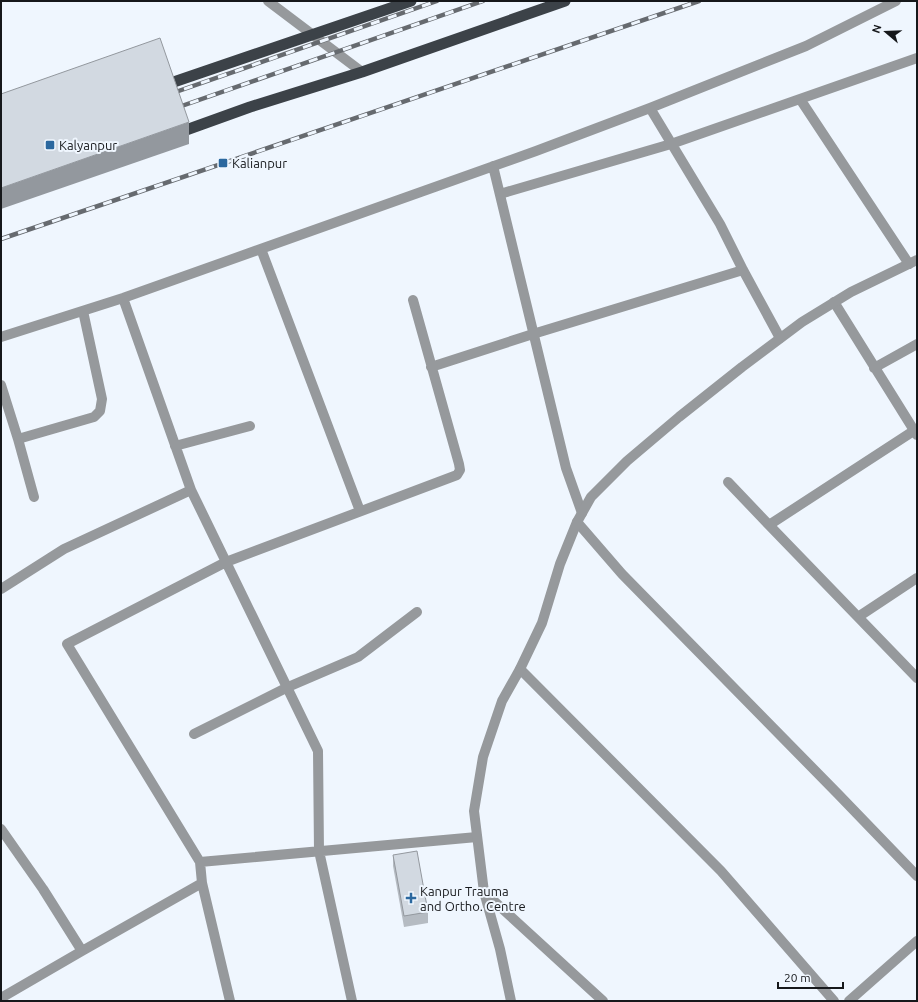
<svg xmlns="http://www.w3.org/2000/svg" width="918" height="1002" font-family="Ubuntu,sans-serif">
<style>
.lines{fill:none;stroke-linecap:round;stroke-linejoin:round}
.minor{stroke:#96999c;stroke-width:10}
.tertiary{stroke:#96999c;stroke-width:10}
.trunk{stroke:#3c4248;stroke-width:11}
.rail-casing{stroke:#666a6f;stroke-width:4.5}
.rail{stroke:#eff6fe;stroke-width:3;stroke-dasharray:9;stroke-linecap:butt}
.wall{fill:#b5bbc2}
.shaded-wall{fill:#93989e}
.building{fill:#d2d9e1;stroke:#93989e}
.poi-dot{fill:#2b689f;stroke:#eff6fe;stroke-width:1.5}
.labels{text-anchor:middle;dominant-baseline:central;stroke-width:4;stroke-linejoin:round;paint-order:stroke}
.poi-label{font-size:13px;fill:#16181b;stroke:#eff6fe;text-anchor:start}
</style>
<rect width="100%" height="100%" fill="#eff6fe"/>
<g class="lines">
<path class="minor" d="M800,99L909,264
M650,108L720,224L743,270L780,338
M493,166L566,468L582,513
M500,194L671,144L917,58
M261,249L360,511
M123,298L191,490L318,751L319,851L352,1001
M834,302L917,435
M1,337L123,298L536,151L650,108L806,46L896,1
M431,367L533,334L743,270
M874,368L917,344
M1,385L18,439L34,497
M915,430L769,525L917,678
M18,439L94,417L100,411L102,399L83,311
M175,446L250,426
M728,482L769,525
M577,522L622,574L838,794L917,876
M1,589L64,549L191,490
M858,617L917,578
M520,669L721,871L834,1001
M194,734L288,687L358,657L417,612
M1,829L43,889L82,951
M200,862L477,837
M484,892L603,1001
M1,998L82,951L202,883
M230,1001L202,883L200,862L67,644L226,562L457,475L460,470L459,464L413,300
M849,1001L917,941"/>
<path class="tertiary" d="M268,1L362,72
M511,1001L500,949L484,892L474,811L483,757L502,701L520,669L542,623L560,564L577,522L591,497L627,461L679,417L742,367L802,322L851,292L917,260"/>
<path class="trunk" d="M162,86L411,1
M175,134L250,107L362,72L565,1"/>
<defs>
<path id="rail" d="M167,95L437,1
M173,109L483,1
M1,239L699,1"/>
</defs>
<use href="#rail" class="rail-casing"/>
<use href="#rail" class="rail"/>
</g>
<path class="wall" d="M393,855L428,912V923L404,927L393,866Z"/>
<path class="shaded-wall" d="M189,122V144L1,209V188Z"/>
<path class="building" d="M160,38L189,122L1,188V94Z
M417,851L428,912L404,916L393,855Z"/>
<g class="poi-dot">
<rect x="45" y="140" width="10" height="10" rx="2"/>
<rect x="218" y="158" width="10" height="10" rx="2"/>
<path d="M409 892h4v4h4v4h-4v4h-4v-4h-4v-4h4z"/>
</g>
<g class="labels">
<g class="poi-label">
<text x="59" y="145">Kalyanpur</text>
<text x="232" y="163">Kalianpur</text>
<text x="420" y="891">Kanpur Trauma<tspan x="420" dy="15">and Ortho. Centre</tspan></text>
</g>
</g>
<rect width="918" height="1002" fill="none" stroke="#16181b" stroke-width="4"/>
<g transform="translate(886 32) rotate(289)" stroke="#eff6fe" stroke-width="3" paint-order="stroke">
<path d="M0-3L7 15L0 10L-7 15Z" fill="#16181b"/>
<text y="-6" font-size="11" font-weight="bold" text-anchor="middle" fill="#16181b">N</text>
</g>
<path d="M778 982v6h65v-6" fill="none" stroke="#16181b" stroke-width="2"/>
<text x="784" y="982" font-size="12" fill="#16181b" stroke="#eff6fe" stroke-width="3" paint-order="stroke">20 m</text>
</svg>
